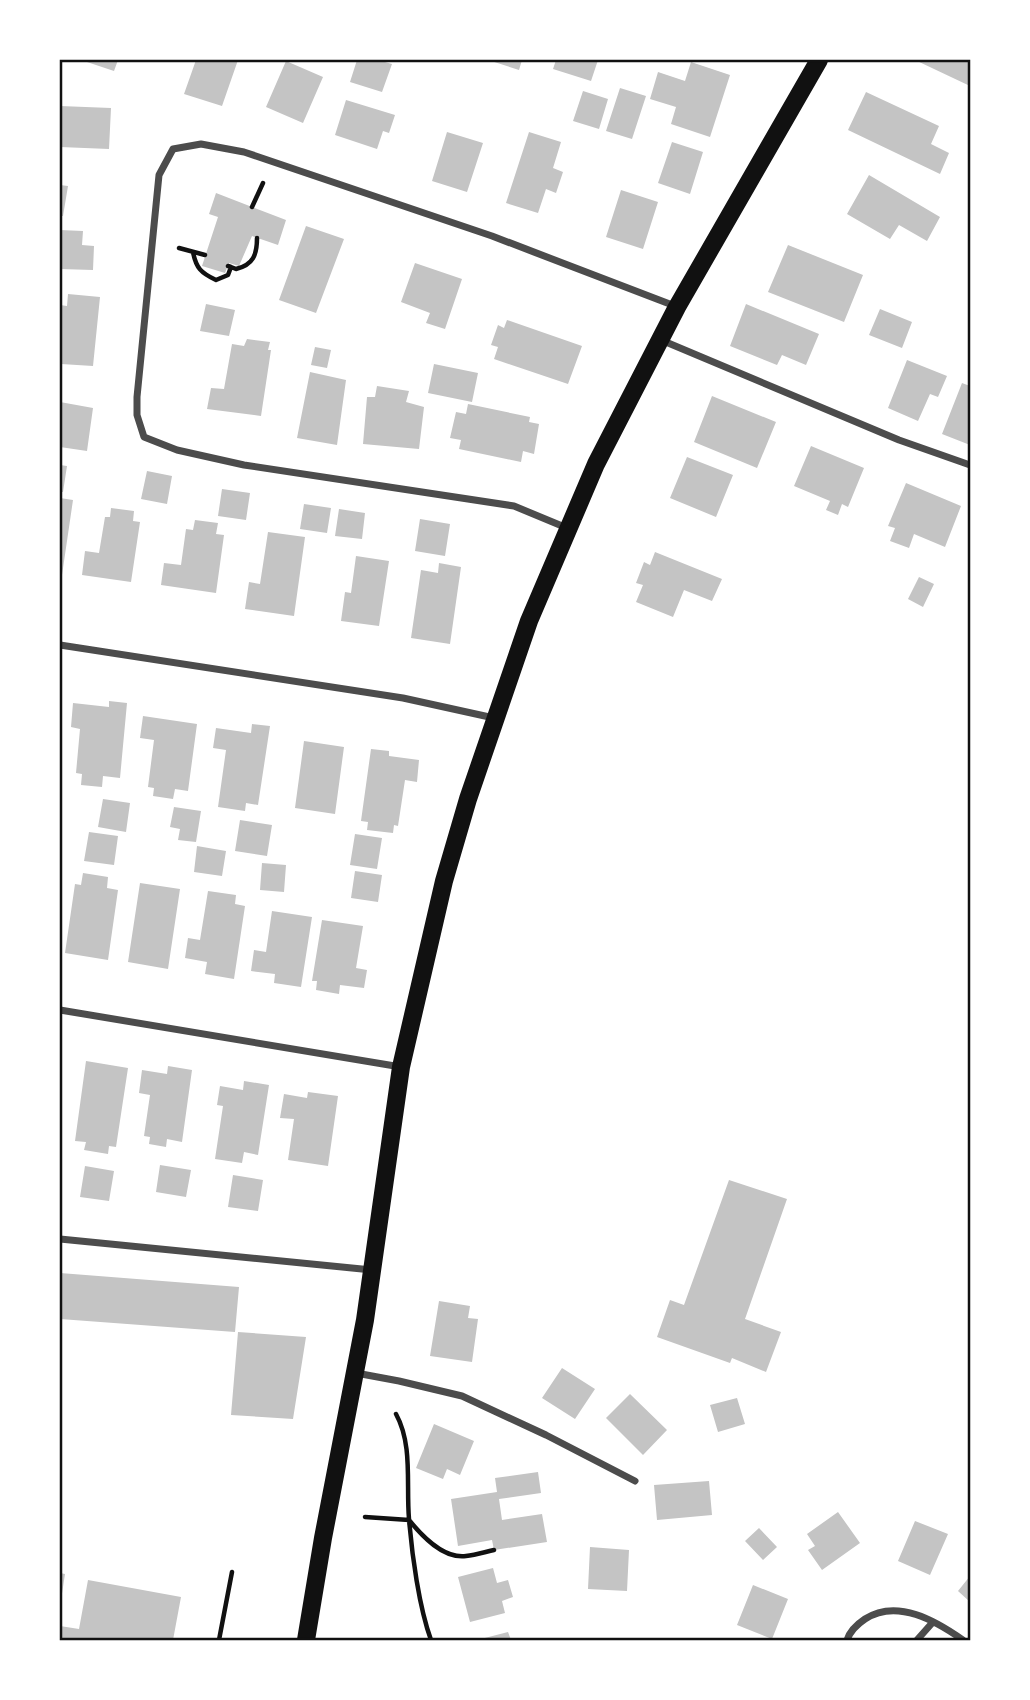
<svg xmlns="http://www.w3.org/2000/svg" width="1030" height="1700" font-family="'Noto Sans',sans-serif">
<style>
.building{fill:#c4c4c4}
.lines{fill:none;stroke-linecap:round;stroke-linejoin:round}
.path{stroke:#111;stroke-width:4.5}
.minor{stroke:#4c4c4c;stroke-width:7}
.primary{stroke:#111;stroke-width:18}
.neatline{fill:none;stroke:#111;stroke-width:2.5}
</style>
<rect width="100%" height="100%" fill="#fff"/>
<path class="building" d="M81,60H118L114,71Z
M196,60H238L222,106L184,94Z
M357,60H378L392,64L382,92L350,82Z
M488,60H522L519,70Z
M556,60H598L591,81L553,69Z
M915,60H970V86Z
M286,61L323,77L303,123L266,107Z
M691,62L730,75L710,137L671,124L676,107L650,99L658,72L685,81Z
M620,88L646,96L632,139L606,131Z
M583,91L608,99L599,129L573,121Z
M866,92L939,126L931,144L949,153L940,174L848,130Z
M346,100L395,115L389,133L383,131L377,149L335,135Z
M60,106L111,108L109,149L60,147Z
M447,132L483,143L467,192L432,181Z
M529,132L561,142L553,168L563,172L556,193L546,189L538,213L506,203Z
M672,142L703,152L690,194L658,183Z
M869,175L940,217L927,241L899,225L890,239L847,214Z
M60,185L68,186L63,216H60Z
M621,190L658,202L643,249L606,237Z
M216,193L286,220L278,245L252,236L239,266L229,263L225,273L202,266L218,217L209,214Z
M306,226L344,239L316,313L279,300Z
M60,230L83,231L82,245L94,246L93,270L60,269Z
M788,245L863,275L844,322L768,292Z
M415,263L462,279L445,329L426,323L430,313L401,302Z
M68,294L100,297L93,366L61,364L60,305L67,306Z
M206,304L235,310L229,336L200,331Z
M746,304L819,334L806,365L782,355L777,365L730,346Z
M880,309L912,322L902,348L869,335Z
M507,320L582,346L568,384L494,359L498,347L491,345L498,325L504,328Z
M247,339L270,342L268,350H271L261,416L207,409L211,388L224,389L232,344L244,346Z
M315,347L331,350L327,368L311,365Z
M907,360L947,376L938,397L930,394L918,421L888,408Z
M434,364L478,373L472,402L428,393Z
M310,372L346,380L337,445L297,438Z
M962,383L970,386V445L942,434Z
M377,386L409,391L406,402L424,407L419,449L363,444L367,397H375Z
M712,396L776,422L757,468L694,442Z
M60,402L93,408L87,451L60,447Z
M468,404L530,417L529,422L539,424L534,454L523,451L521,462L459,449L461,440L450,438L456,412L466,414Z
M811,446L864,468L848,507L842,504L838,515L826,510L830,501L794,486Z
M687,457L733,475L716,517L670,498Z
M60,465L67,466L63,492H60Z
M147,471L172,476L167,504L141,499Z
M906,483L961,506L945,547L914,534L909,548L890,541L895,528L888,526Z
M222,489L250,493L246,520L218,516Z
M60,498L73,500L62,575L60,574Z
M304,504L331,508L327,533L300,529Z
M111,508L134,511L133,521L140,522L131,582L82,575L85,551L99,553L105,517H110Z
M339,509L365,513L362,539L335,536Z
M420,519L450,524L445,556L415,551Z
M195,520L218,523L216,534L224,535L216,593L161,585L164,563L181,565L186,529L193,530Z
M268,532L305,537L294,616L245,609L249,582L260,584Z
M655,552L722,579L712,601L684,590L673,617L636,602L643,585L636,583L644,562L650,565Z
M356,556L389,561L379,626L341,621L345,592L351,593Z
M439,563L461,567L450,644L411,638L421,570L438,573Z
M919,577L934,584L923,607L908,599Z
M109,701L127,703L120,778L103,776L102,787L81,785L82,774L76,773L80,729L71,727L73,703L109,707Z
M143,716L197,724L188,791L175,789L173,799L153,796L154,788L148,787L154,740L140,738Z
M252,724L270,726L258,805L246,803L245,811L218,807L226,750L213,748L216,728L251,733Z
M304,741L344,747L335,814L295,808Z
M371,749L389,751V756L419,760L417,782L405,780L398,826L394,825L393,833L367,830L368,822L361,821Z
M103,799L130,803L126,832L98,827Z
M174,807L201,811L196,842L178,840L180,829L170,827Z
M240,820L272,825L267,856L235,851Z
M89,832L118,836L114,865L84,861Z
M355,834L382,838L377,869L350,865Z
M197,846L226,851L222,876L194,872Z
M262,863L286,865L284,892L260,890Z
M355,871L382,875L378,902L351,898Z
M83,873L108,877L107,888L118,890L108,960L65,953L75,884L81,885Z
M140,883L180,889L168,969L128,962Z
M208,891L236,895L235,904L245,906L234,979L205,974L207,962L185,958L188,938L200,940Z
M272,911L312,917L301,987L274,983L275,974L251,971L254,950L266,952Z
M322,920L363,926L356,968L367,970L364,988L340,985L339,994L316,990L317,981H312Z
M86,1061L128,1068L116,1147L109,1146L108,1154L84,1150L86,1142L75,1141Z
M168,1066L192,1070L182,1142L167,1139L166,1147L149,1144L150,1137L144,1136L150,1095L139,1093L142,1070L167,1074Z
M244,1081L269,1085L258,1155L244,1152L242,1163L215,1159L223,1106L217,1105L220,1086L243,1090Z
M308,1092L338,1096L328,1166L288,1160L294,1119L280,1118L284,1094L307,1098Z
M160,1165L191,1170L186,1197L156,1192Z
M85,1166L114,1171L109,1201L80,1197Z
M233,1175L263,1180L258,1211L228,1207Z
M729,1180L787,1199L745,1319L781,1332L766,1372L732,1358L730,1363L657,1337L670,1300L684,1305Z
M60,1273L239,1287L235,1332L60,1319Z
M439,1301L470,1306L468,1318L478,1319L472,1362L430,1356Z
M238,1332L306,1337L293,1419L231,1415Z
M562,1368L595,1389L575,1419L542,1398Z
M630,1394L667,1430L643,1455L606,1418Z
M737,1398L745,1424L718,1432L710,1405Z
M434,1424L474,1441L460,1475L447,1469L443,1479L416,1468Z
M538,1472L541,1493L499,1499L502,1520L542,1514L547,1542L494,1550L492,1540L458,1546L451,1499L497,1492L495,1478Z
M709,1481L712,1515L657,1520L654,1485Z
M838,1512L860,1543L822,1570L808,1550L815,1546L807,1534Z
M915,1521L948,1534L930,1575L898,1561Z
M759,1528L777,1547L763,1560L745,1541Z
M590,1547L629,1550L627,1591L588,1589Z
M493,1568L497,1583L508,1580L513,1597L502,1601L505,1613L470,1622L458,1577Z
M60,1573L65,1574L61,1600H60Z
M970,1576V1602L958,1591Z
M88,1580L181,1597L173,1640H60V1626L79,1629Z
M753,1585L788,1599L772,1639L737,1625Z
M508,1632L511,1640H477Z"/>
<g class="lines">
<path class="path" d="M252,207L263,183
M179,248L205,255
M193,252C196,268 201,273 216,280L228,275L231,267L228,266
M231,267L236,269C253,265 257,255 257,238
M396,1414C413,1445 406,1484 409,1519C412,1555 419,1607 431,1640
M365,1517L409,1520C422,1536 443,1559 466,1556C475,1555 485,1552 494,1550
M219,1640L232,1572"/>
<path class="minor" d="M661,340L899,440L970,465
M567,528L514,506L244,465L177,450L144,437L137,415V397L159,175L173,149L201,144L244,152L492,236L675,306
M60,645L403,698L494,718
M60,1010L401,1067
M60,1239L372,1270
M356,1373L399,1381L462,1396L546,1435L635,1481
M847,1640C850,1631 856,1625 865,1619C897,1598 936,1621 963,1640
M917,1640L933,1622"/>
<path class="primary" d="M306,1640L323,1538L365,1320L401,1067L444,881L468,799L529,621L596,464L677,307L819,60"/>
</g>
<rect width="1030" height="1700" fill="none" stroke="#ffffff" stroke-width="122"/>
<rect x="61" y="61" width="908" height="1578" class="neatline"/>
</svg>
